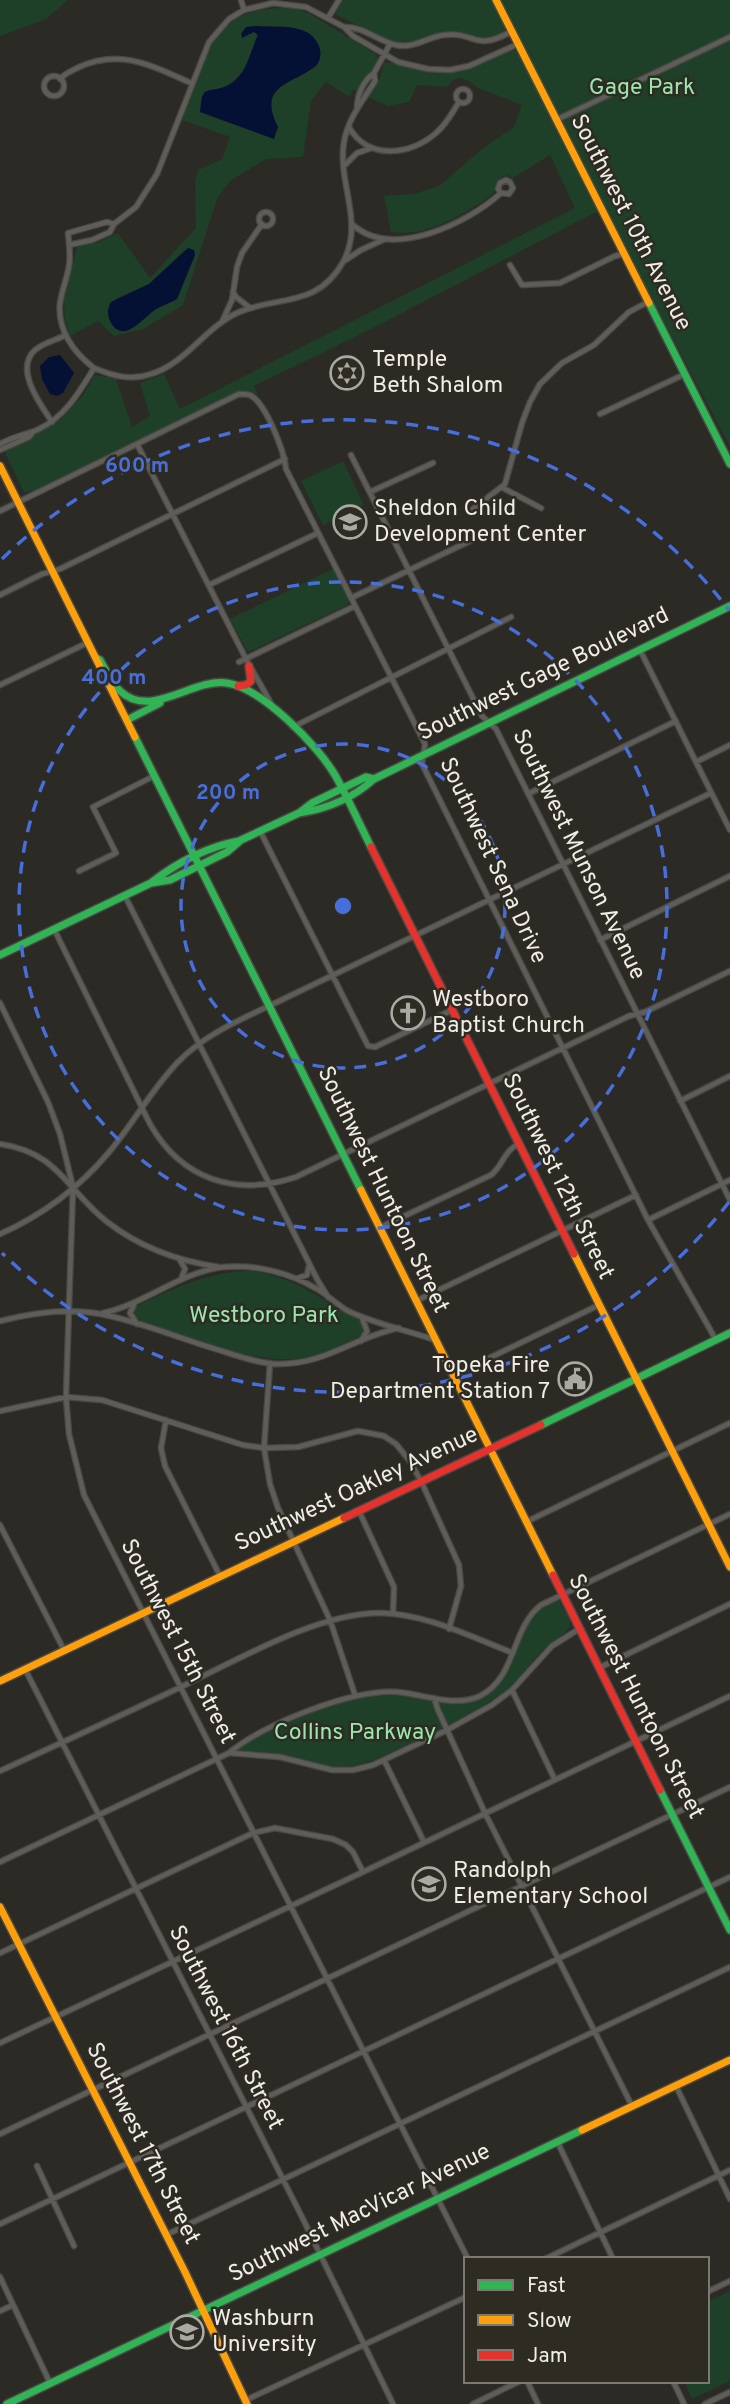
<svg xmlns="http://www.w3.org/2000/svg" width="730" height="2404" font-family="Overpass,sans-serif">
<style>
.green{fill:#1f4028;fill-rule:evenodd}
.water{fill:#041034}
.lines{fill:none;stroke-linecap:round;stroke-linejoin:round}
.street-casing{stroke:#484742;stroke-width:7}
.fast-casing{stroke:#484742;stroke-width:10}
.slow-casing{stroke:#484742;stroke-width:10}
.jam-casing{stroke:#484742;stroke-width:10}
.street{stroke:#5e5d59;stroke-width:4.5}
.fast{stroke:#30b455;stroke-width:7}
.slow{stroke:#ff9f0a;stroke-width:7}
.jam{stroke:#e5322d;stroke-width:7}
.ring{fill:none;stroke:#476edb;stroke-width:3.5;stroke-dasharray:12 9}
.labels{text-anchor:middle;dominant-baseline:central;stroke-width:5;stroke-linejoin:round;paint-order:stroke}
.park-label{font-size:23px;fill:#99e7ad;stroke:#2e2b22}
.street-label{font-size:23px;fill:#efede8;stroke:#2e2b22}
.poi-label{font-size:23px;fill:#efede8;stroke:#2e2b22;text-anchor:start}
.centre{fill:#476edb;stroke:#2e2b22;stroke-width:3.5}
.ring-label{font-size:21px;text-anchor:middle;font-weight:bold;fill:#476edb;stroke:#2e2b22;stroke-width:5;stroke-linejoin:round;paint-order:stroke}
</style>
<rect width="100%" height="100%" fill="#2b2a25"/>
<path class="green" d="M0,0H68L46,19L0,36Z
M343,0H491L505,28L504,32C476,47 477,31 452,31C437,31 425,42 411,43C385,45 357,24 335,14Z
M500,0H730V447L593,186Z
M281,8L297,9L310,14L377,55L378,59L358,92L353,89L350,97L326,82L311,101L303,157L266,159L230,181L217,199L183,305L143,329L114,336L98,321L70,336L65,320L64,301L77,247L97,243L118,233L150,278L196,228L195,180L198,170L222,159L230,137L182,120C196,84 205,32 244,15C255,10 269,9 281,8ZM257,26L292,27L312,69C285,85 259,89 278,127L231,121L200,112L201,103L205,92C212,89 220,90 226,86C248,74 248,55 258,35L254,32ZM185,250L179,295C173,303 163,305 154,310C144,317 136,326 125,332L117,298L149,284Z
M511,50L516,51L523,61L598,211L369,330L254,386L258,395L250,391H239L35,491L24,492L6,455V451L61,419L83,395L95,375L116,379L132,427L150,416L140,383L164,374L180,409L575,208L550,155L513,178L508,175C493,177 499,188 491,196C460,216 428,237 391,232L384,196L414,194L439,186L482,149L514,127L522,105L478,88L467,80L458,78L451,82L448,87L417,85L409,102L388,106L368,97L380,78L384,63C393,60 419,72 432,73C461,75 486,63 511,50Z
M343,461L364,505L323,525L301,481Z
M333,569L349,600L347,605L248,652L230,619Z
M253,1271C289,1278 308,1289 338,1309C348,1315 360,1316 364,1328L361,1336C345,1344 329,1353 311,1357C257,1368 192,1337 141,1321L135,1316L134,1310L139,1305C177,1287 210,1271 253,1271Z
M558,1599L570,1619V1626L566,1632L542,1651L509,1689L477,1710L439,1730L374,1760L353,1766L331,1767L287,1755L238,1750L239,1747C280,1728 322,1702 368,1697C384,1695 400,1695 416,1697C439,1701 460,1709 483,1697C523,1677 514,1609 558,1599Z
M730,2291V2381L692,2399L684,2381H707V2302Z"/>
<path class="water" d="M256,26C276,28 308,22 318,44C322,52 321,58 317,65C293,85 256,84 278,127L274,139L200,112L202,96L205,92C211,89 215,90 221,88C246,82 249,54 258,35L254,32L242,38L241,34L246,27Z
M188,248L194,250L195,255L177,299C169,304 159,306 152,312C141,321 123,343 111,323C107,315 107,309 111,302L149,284Z
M60,355L74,373L63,393L57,396L50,394L42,379L40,366L49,357Z"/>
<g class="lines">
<defs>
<path id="street" d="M241,0L244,10
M328,18L339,0
M345,27C364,27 378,41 396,45C414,49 427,37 444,35C476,31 474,53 512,31
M44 86a10 10 0 1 1 20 0a10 10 0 1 1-20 0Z
M60,79C65,73 72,71 79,67C121,48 152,66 191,83
M456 96a7 7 0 1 1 14 0a7 7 0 1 1-14 0Z
M357,108C357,95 363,81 374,73
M556,120L730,37
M349,127C367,160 410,156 436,133C446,125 452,113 459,102
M345,165L357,153L369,149
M259 219a7 7 0 1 1 14 0a7 7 0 1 1-14 0Z
M353,225C393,260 468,223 501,193L509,194L513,188L510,182L506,180L500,183L498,189L501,193
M69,245L92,240L110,232L114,224L136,207L157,174L209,42L229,19L244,10L273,3L306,7L344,27L353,36L398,62L428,69L450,70L469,66L518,44
M344,261L361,250L385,239
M510,265L522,285L560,283L615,256L624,254
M233,292L236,297L249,307
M222,322L232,300L237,267L242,253L262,224
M94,368C74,353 57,330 60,303C62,290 67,278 69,266C71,255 69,244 68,233L107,222L114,224
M600,414L685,374
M52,422C40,404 14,369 35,350C43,343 56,340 66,335
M0,444C12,437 24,435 37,430C64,418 79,393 94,368C113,376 131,381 151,374C185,364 205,328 237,313C276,295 317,309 343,262C365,222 337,183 344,142C348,118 363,101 375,81L374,73L390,44
M137,444L246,659L272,705
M0,450L29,437L33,432
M351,455L482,716L496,729L730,1200
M503,488L541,508
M370,492L433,463
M473,509L505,484L522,423L530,402L540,384L562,363L594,345L629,312L648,302
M0,511L239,394C242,394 247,394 250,395C266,403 284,451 286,469L425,744L422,764L648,1220L716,1340
M209,585L318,533
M0,595L42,574L60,569L285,459
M351,598L472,540
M640,650L730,830
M239,662L355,606
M0,685L87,643
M293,727L511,617
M696,762L730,745
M528,794L676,721
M260,831L368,1046L375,1047L452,1010
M79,871L116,853L93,807L154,776
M125,896L317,1279L328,1297
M54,929L150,1124C182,1180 236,1197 296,1177L629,1016L645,1012L730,971
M600,940L730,876
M0,1003L48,1102L60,1134L73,1187L66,1397L69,1434L84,1495L468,2259
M680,1101L730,1076
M0,1144C59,1153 65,1188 106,1221C139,1247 177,1261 219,1267
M648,1220L730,1180
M379,1228L491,1175C502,1167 505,1149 519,1144
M0,1234C43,1215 80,1187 110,1151C134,1122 152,1089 178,1062C203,1036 237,1021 269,1006L711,793
M180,1260L185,1269L181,1279
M298,1278L307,1275L309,1266
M416,1301L636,1195
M134,1305L130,1313L137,1324
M103,1313C145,1304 182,1271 224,1267C255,1264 290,1273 317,1289C328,1295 337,1305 348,1311C375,1324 406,1330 435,1340
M0,1321C31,1313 69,1308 101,1314C137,1321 174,1336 209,1347C230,1353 254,1363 276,1364C326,1365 354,1337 399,1328
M361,1341L367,1331L362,1318
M270,1363L264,1448L270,1484L278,1508L330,1620L355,1695
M452,1376L599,1305
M0,1411L66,1397L102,1400L243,1445L264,1448L298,1447L358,1431L384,1436L396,1444L409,1460L421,1481L459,1565L461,1586L449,1629
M166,1420L161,1448L165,1466L220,1576
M359,1511L394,1587L393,1614
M526,1522L730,1423
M0,1525L64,1650
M599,1668L730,1604
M25,1669L302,2217L393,2404
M512,1690L555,1780
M434,1698L438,1710L485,1813L632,2106
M230,1753L280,1757L332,1770H353L373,1765L447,1730L492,1705L512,1690L552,1646L579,1629
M384,1760L424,1842
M0,1771C61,1743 122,1715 183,1686C239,1659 320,1612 381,1613C427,1614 471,1637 513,1653
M0,1862L229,1753C263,1724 352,1689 397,1692C423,1694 455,1708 480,1696C517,1677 511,1628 541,1605L730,1514
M0,1953L253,1833L275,1828L333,1839L346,1845L353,1852L363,1872
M0,2043L363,1872L730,1696
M676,2086L730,2199
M0,2134L730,1787
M557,2141L613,2259
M37,2166L74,2246
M0,2224L730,1877
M166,2235L730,1967
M545,2259L730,2170
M0,2277L50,2383
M707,2292L730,2281
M0,2311L13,2305
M527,2381L538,2404
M673,2381L684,2404
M246,2400L466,2297
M473,2404L520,2381
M705,2404L730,2392"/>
<path id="fast" d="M649,303L730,464
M96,658L100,660C106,670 111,683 120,691C151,720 192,678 227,683C262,688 318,746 335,775C348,798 359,823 371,847
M127,720L160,703
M135,737L361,1190
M299,813C327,809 353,798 374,779L730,606
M152,882C178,862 207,847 239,841
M0,955L151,883L170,880L227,852L241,840L299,813L312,803L366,777L374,779
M541,1425L730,1333
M660,1790L730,1930
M7,2404L582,2130"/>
<path id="slow" d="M496,0L649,303
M0,466L135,737
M361,1190L553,1575
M574,1254L730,1567
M0,1681L344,1518
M0,1907L185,2272L247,2404
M582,2130L730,2060"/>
<path id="jam" d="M238,686L246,685L251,681L249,666
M371,847L574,1254
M344,1518L541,1425
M553,1575L660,1790"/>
</defs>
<use href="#street" class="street-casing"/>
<use href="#fast" class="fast-casing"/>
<use href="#slow" class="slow-casing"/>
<use href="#jam" class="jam-casing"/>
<use href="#street" class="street"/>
<use href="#fast" class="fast"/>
<use href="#slow" class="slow"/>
<use href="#jam" class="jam"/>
</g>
<g class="ring">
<circle cx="343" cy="906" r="162"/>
<circle cx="343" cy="906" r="324"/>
<path d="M729 1202A487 487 0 0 1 2 1253M2 559A487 487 0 0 1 729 610"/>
</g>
<defs>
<symbol id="synagogue-ring" viewBox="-11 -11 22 22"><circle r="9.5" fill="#2e2b22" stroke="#aaa9a4" stroke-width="1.5"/><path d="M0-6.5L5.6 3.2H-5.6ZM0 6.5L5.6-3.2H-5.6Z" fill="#aaa9a4"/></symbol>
<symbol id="school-ring" viewBox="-11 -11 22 22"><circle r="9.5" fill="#2e2b22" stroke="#aaa9a4" stroke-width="1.5"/><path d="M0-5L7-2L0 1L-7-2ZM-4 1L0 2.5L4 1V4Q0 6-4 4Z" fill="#aaa9a4"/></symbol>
<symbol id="church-ring" viewBox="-11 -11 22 22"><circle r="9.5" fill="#2e2b22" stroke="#aaa9a4" stroke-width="1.5"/><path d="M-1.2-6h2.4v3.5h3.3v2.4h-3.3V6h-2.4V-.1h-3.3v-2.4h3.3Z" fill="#aaa9a4"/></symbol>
<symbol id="civic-ring" viewBox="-11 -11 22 22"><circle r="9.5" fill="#2e2b22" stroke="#aaa9a4" stroke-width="1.5"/><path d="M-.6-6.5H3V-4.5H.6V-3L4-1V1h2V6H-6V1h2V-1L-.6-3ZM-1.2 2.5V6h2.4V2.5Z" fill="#aaa9a4"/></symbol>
<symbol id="university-ring" viewBox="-11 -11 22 22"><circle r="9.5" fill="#2e2b22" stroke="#aaa9a4" stroke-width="1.5"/><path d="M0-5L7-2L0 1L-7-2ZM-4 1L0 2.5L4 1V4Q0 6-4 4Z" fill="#aaa9a4"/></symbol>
</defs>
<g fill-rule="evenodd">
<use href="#synagogue-ring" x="328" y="354" width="38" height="38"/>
<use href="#school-ring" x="331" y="503" width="38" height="38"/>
<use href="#church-ring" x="389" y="994" width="38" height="38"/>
<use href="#civic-ring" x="556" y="1360" width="38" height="38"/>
<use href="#school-ring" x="410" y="1865" width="38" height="38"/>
<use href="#university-ring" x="168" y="2313" width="38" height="38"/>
</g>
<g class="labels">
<g class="park-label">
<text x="642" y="88">Gage Park</text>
<text x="264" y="1316">Westboro Park</text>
<text x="355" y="1733">Collins Parkway</text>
</g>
<g class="street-label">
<text transform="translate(630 223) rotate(63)">Southwest 10th Avenue</text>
<text transform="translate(544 675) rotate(-26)">Southwest Gage Boulevard</text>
<text transform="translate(578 855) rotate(64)">Southwest Munson Avenue</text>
<text transform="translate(492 861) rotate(65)">Southwest Sena Drive</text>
<text transform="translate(557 1177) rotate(64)">Southwest 12th Street</text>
<text transform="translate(382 1190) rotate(64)">Southwest Huntoon Street</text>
<text transform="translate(357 1490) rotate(-25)">Southwest Oakley Avenue</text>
<text transform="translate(177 1642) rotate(63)">Southwest 15th Street</text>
<text transform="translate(635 1697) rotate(63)">Southwest Huntoon Street</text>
<text transform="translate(225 2028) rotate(63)">Southwest 16th Street</text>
<text transform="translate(142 2144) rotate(63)">Southwest 17th Street</text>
<text transform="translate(360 2214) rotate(-26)">Southwest MacVicar Avenue</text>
</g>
<g class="poi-label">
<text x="372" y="360">Temple<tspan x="372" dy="26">Beth Shalom</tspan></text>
<text x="374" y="509">Sheldon Child<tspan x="374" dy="26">Development Center</tspan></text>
<text x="432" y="1000">Westboro<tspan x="432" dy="26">Baptist Church</tspan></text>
<text x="550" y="1366" text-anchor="end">Topeka Fire<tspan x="550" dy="26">Department Station 7</tspan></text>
<text x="453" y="1871">Randolph<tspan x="453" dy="26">Elementary School</tspan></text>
<text x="212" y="2319">Washburn<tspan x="212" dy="26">University</tspan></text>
</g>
</g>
<circle cx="343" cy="906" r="10" class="centre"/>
<g class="ring-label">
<text x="137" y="472">600 m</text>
<text x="114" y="684">400 m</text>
<text x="228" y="799">200 m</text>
</g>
<rect x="464" y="2257" width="245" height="126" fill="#2e2b22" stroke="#7b7971" stroke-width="2"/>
<rect x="478" y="2280" width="35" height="10" fill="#30b455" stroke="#7b7971" stroke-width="2"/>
<text x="527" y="2292" font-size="21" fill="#efede8">Fast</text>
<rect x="478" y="2315" width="35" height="10" fill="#ff9f0a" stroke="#7b7971" stroke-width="2"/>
<text x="527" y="2327" font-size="21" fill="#efede8">Slow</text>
<rect x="478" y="2350" width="35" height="10" fill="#e5322d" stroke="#7b7971" stroke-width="2"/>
<text x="527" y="2362" font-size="21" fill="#efede8">Jam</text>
</svg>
